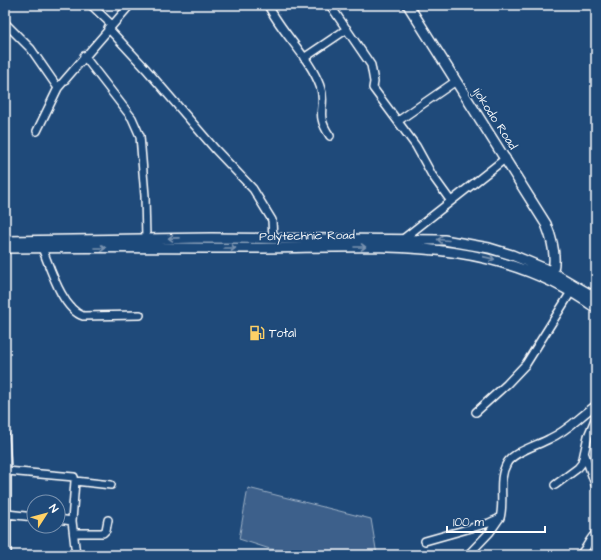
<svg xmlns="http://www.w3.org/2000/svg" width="601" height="560" font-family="'Architects Daughter',sans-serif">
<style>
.green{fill:#3c618b;stroke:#9eb0c5}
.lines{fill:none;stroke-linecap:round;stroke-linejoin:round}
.minor-casing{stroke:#fff;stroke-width:10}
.major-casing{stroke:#fff;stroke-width:12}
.minor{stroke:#1f4a7a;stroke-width:7}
.major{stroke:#1f4a7a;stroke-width:9}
.oneway{stroke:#7992af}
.labels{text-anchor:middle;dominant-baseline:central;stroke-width:3.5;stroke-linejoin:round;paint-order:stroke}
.street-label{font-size:12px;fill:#fff;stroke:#1f4a7a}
.poi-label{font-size:12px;fill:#fff;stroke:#1f4a7a;text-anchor:start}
</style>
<rect width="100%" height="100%" fill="#1f4a7a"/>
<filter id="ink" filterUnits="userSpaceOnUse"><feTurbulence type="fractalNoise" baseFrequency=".025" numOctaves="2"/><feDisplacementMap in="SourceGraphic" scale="8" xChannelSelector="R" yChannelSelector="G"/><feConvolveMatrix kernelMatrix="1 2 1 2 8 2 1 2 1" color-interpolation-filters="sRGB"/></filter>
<g filter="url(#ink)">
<path class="green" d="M248,488L371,519L377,555H336L270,549L239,539Z"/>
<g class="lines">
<defs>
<path id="minor" d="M91,5L112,25
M268,5C282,34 309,56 320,86C328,106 313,112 330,136
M330,5L371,65L374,82L373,88L416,146L432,175L450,200
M5,23L31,49L58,88
M108,28L146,69L215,149L253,189L272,220L273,239
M84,56L132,118L140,136L145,196L146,239
M304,58L347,29
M398,121L456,81
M37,131L58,88L130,5
M403,239L506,158
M42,248C50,267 62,309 83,316L140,315
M476,412L507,384L526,364L571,292
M5,435L7,471V555
M585,455L596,487
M7,471L74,477L75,481L72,521L76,555
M75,481L111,485
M555,485L578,468L582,463L588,436L596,417
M7,514L34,517
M58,519L72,521
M74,533H103L106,530L108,520
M425,541L489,523L500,518C505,500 497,480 507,463C513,452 538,445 549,439C569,430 579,417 596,405
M468,555L490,532L499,519
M579,555C587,550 588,540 596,533"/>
<path id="major" d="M408,5L546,224C552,239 558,260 551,276
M5,241L211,238L444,240L489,248L512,255L548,270L596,298
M5,248C87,247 169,248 251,248C373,248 491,232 596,308"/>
</defs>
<use href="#minor" class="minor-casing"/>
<use href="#major" class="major-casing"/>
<use href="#minor" class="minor"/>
<use href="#major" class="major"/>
</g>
<defs><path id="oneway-shaft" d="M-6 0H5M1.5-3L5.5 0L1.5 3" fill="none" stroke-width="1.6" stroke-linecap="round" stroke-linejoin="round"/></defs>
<g class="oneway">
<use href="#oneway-shaft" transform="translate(174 238) rotate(179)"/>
<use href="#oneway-shaft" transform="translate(443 240) rotate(-175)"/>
<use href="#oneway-shaft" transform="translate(360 247)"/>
<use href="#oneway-shaft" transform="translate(100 248)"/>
<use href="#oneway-shaft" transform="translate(230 248)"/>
<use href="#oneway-shaft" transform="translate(489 258) rotate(13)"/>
</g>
</g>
<defs>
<symbol id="fuel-bare" viewBox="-9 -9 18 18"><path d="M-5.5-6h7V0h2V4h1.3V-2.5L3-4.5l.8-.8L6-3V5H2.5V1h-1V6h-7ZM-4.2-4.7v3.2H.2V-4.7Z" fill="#ffd166" stroke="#1f4a7a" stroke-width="2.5" paint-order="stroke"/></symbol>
</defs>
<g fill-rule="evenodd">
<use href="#fuel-bare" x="246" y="322" width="22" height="22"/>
</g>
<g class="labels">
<g class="street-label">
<text transform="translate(495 119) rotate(57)">Ijokodo Road</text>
<text transform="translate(307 236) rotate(-1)">Polytechnic Road</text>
</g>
<g class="poi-label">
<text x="269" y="333">Total</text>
</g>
</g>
<rect width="601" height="560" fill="none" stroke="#1f4a7a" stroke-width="20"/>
<rect x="10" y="10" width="581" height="540" fill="none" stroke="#fff" stroke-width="1.5" filter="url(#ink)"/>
<g transform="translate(46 514) rotate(54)"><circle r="19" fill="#1f4a7a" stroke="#7992af"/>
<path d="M0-3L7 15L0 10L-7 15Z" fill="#ffd166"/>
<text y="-6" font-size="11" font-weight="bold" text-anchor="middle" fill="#ffffff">N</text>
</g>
<path d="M447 526v6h98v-6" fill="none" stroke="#ffffff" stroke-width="2"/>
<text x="453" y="526" font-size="12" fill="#ffffff" stroke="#1f4a7a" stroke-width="3" paint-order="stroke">100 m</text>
</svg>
